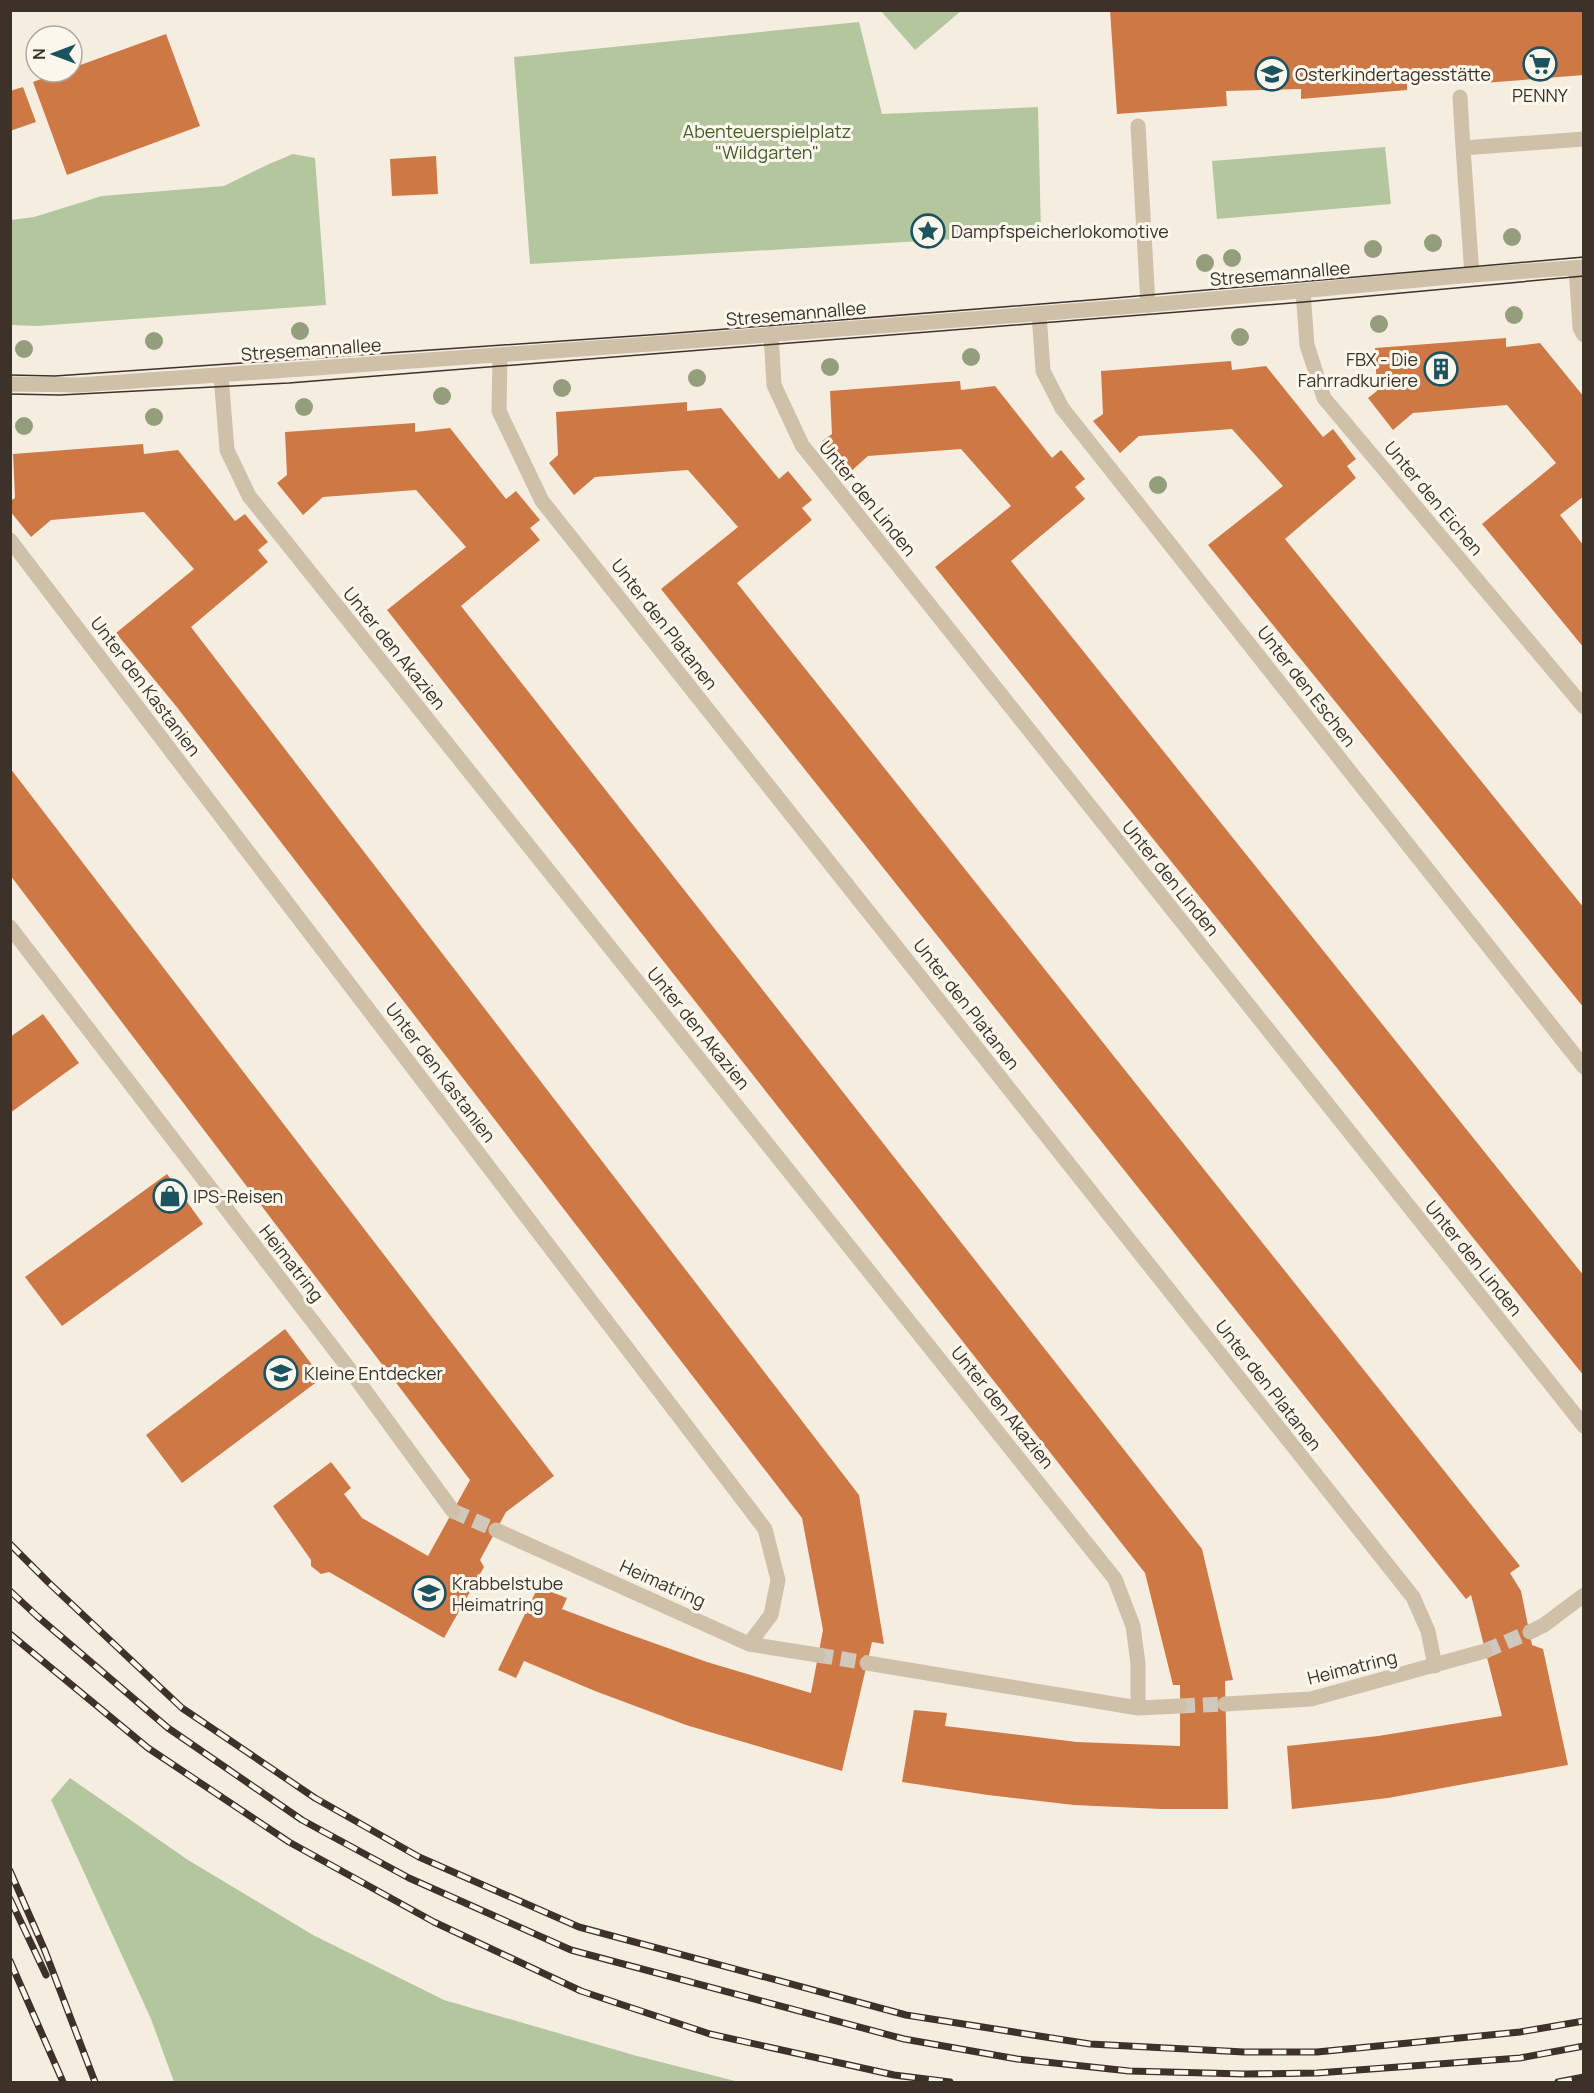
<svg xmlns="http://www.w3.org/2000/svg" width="1594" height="2093" font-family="Manrope,sans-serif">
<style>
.green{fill:#b3c69e}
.building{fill:#ce7945}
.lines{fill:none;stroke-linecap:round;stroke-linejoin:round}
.minor-tunnel{stroke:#d0c8bc;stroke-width:15;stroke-dasharray:15 8;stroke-linecap:butt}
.service{stroke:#cfc0aa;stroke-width:15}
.minor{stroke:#cfc0aa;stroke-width:15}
.tram{stroke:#3c322a;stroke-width:1.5}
.rail-casing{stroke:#3c322a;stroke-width:7}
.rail{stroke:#fcf7ed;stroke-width:4.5;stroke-dasharray:14;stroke-linecap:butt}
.tree{fill:#949e7d}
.labels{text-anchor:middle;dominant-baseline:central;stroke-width:6;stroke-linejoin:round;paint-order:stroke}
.poi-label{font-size:18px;fill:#3c322a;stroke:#fcf7ed;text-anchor:start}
.park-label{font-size:18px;fill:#445c2c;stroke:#fcf7ed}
.street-label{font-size:18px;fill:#3c322a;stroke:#fcf7ed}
</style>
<rect width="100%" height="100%" fill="#f5eee0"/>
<path class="green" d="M881,11H961L915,50Z
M859,22L882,114L1038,107L1041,234L530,264L514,57Z
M1385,147L1391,204L1217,219L1212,161Z
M293,154L315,158L326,305L37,326L11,325V220L34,217L102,196L224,186L269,164Z
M70,1778L188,1860L313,1935L444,2000L637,2056L739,2082H174L151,2019L51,1800Z"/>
<path class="building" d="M1110,10H1584V75L1484,83L1483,70L1407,77V90L1301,99V89L1226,91L1227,106L1117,114Z
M166,34L200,126L67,175L33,82L60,72H72V68Z
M23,87L36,122L10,131V91Z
M436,156L438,194L392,196L390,159Z
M1506,338V347L1540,343L1584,397V496L1560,515L1584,546V648L1482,524L1556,463L1507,405L1413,413L1393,430L1368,398L1377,391L1375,348Z
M1231,361L1232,370L1266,366L1323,437L1333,429L1356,459L1347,466L1356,478L1285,539L1584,908V1008L1208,545L1283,486L1232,429L1139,436L1120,453L1093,421L1103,414L1101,371Z
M960,381L961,390L995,386L1052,458L1061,450L1085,479L1075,487L1085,499L1011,561L1584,1276V1376L935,567L1011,506L961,449L868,456L848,474L822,441L832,434L830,391Z
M687,402V411L721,408L779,479L788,471L812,500L802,508L812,520L737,583L1520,1566L1510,1573L1521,1591L1532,1645L1543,1649L1568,1765L1388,1798L1292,1809L1287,1746L1378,1736L1502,1716L1471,1595L1466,1599L661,589L738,527L688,470L595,477L574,495L549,463L558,455L556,412Z
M415,423V432L450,428L506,499L516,491L540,520L530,528L540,540L461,606L1202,1549L1233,1680L1225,1681L1228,1809H1161L1074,1805L988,1795L902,1782L914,1710L947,1713L945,1726L1077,1742L1180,1746V1685H1173L1145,1573L387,610L466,547L416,490L323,497L303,515L277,483L287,475L285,432Z
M143,444L144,454L178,450L235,521L245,514L268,542L258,550L268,562L191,627L859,1495L884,1644L872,1642L842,1771L686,1725L595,1691L524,1661L516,1678L498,1670L538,1587L567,1598L562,1609L620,1631L707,1662L811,1693L823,1630L802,1518L176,706L116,633L194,569L144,512L51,520L31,537L10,511V501L15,498L13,454Z
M10,768L554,1476L506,1512L480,1560L484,1567L444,1638L329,1572L321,1574L311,1566V1560L273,1506L331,1462L351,1488L344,1494L362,1518L428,1556L470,1480L10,875Z
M43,1014L79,1063L10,1113V1037Z
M167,1174L203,1224L62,1326L25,1277Z
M285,1329L322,1378L182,1483L146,1435Z"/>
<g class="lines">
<path class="minor-tunnel" d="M453,1511L496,1530
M1485,1651L1530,1632
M818,1655L867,1663
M1180,1706L1225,1704"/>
<path class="service" d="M1460,97L1463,148
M1138,126L1148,305
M1472,275L1463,148L1584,139"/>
<path class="minor" d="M1576,268L1580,328L1584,335
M1303,291L1307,345L1324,398L1584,707
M1039,313L1043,371L1062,408L1584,1067
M771,334L774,385L802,445L1584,1426
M500,355L499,411L542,501L1413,1597L1428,1631L1435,1666
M221,375L227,450L249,496L1115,1579L1133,1626L1138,1663V1708
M10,384L79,385L664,343L1148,305L1472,275L1584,267
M10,540L765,1529L778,1580L771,1615L749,1644
M10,927L350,1370L453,1511
M496,1530L749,1644L818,1655
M1530,1632L1544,1625L1584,1595
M867,1663L1138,1708L1180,1706
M1225,1704L1311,1699L1485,1651"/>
<path class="tram" d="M10,375L55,376L663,334L1103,299L1584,257
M10,394L60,395L289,383L1304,302L1584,276"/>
<defs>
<path id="rail" d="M10,1544L48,1582L182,1708L315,1798L419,1857L579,1927L906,2015L1090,2044L1244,2052H1317L1520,2032L1584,2021
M10,1591L37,1616L168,1728L302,1820L409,1878L571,1950L904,2039L1017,2059L1129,2071L1245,2074L1317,2073L1520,2058L1584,2046
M10,1634L148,1748L289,1842L434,1922L581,1991L710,2034L894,2075L950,2082
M10,1871L45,1951L95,2082
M10,1899L46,1975
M10,1961L63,2082
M1558,2082L1584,2077"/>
</defs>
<use href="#rail" class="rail-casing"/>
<use href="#rail" class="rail"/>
</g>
<g class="tree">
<circle cx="1512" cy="237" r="9"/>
<circle cx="1433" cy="243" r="9"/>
<circle cx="1373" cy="249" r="9"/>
<circle cx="1232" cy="258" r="9"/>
<circle cx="1205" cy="263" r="9"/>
<circle cx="1514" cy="315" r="9"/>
<circle cx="1379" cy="324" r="9"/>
<circle cx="300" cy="331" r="9"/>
<circle cx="1240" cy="337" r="9"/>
<circle cx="154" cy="341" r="9"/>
<circle cx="24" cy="349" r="9"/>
<circle cx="971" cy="357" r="9"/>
<circle cx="830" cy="367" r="9"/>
<circle cx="697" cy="378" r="9"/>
<circle cx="562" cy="388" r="9"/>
<circle cx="442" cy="396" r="9"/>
<circle cx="304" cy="407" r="9"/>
<circle cx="154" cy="417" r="9"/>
<circle cx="24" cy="426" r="9"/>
<circle cx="1158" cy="485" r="9"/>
</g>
<defs>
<symbol id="supermarket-ring" viewBox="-11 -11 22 22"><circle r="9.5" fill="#fcf7ed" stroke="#1c5361" stroke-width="1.5"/><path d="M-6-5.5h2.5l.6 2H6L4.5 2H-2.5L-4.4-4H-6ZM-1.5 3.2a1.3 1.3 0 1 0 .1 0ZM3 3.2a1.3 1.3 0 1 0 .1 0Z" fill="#1c5361"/></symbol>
<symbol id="school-ring" viewBox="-11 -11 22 22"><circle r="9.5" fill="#fcf7ed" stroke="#1c5361" stroke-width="1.5"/><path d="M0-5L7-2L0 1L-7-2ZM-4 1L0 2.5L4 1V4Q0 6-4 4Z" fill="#1c5361"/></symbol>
<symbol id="sight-ring" viewBox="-11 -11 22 22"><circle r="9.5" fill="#fcf7ed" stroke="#1c5361" stroke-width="1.5"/><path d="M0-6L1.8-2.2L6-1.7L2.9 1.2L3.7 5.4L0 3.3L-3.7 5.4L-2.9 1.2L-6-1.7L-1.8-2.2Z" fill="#1c5361"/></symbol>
<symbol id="building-ring" viewBox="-11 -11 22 22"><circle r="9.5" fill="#fcf7ed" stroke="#1c5361" stroke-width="1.5"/><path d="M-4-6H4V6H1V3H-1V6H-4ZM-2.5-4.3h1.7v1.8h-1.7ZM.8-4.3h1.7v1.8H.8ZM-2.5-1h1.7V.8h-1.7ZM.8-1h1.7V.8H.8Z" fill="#1c5361"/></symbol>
<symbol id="shop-ring" viewBox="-11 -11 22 22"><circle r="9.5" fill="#fcf7ed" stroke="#1c5361" stroke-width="1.5"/><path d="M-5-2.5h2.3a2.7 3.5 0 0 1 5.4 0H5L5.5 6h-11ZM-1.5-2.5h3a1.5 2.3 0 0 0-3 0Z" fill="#1c5361"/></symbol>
</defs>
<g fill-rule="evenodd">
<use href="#supermarket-ring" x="1521" y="45" width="38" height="38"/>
<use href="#school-ring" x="1253" y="55" width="38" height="38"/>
<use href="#sight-ring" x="909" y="212" width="38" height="38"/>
<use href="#building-ring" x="1422" y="350" width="38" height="38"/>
<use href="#shop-ring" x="151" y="1177" width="38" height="38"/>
<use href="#school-ring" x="262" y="1354" width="38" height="38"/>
<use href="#school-ring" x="410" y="1574" width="38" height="38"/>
</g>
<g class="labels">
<g class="poi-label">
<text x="1295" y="74">Osterkindertagesstätte</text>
<text x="1540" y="95" text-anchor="middle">PENNY</text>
<text x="951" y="231">Dampfspeicherlokomotive</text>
<text x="1418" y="359" text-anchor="end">FBX - Die<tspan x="1418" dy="21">Fahrradkuriere</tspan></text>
<text x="193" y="1196">IPS-Reisen</text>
<text x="304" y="1373">Kleine Entdecker</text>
<text x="452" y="1583">Krabbelstube<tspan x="452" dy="21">Heimatring</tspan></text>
</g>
<g class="park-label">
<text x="767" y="131">Abenteuerspielplatz<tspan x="767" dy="21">"Wildgarten"</tspan></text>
</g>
<g class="street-label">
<text transform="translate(1280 273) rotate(-5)">Stresemannallee</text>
<text transform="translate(796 313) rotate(-5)">Stresemannallee</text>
<text transform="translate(311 349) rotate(-4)">Stresemannallee</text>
<text transform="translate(868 498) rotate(51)">Unter den Linden</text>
<text transform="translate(1434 498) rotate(50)">Unter den Eichen</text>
<text transform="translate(665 624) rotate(52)">Unter den Platanen</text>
<text transform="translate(395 648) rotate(51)">Unter den Akazien</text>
<text transform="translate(146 686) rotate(53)">Unter den Kastanien</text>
<text transform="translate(1307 686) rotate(52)">Unter den Eschen</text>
<text transform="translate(1171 878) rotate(51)">Unter den Linden</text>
<text transform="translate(967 1004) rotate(52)">Unter den Platanen</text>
<text transform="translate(699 1028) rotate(51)">Unter den Akazien</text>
<text transform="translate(441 1072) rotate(53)">Unter den Kastanien</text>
<text transform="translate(1474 1258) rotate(51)">Unter den Linden</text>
<text transform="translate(292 1263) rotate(52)">Heimatring</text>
<text transform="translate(1269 1385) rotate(52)">Unter den Platanen</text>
<text transform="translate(1003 1407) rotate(51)">Unter den Akazien</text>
<text transform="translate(663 1583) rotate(24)">Heimatring</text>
<text transform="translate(1352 1667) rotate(-14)">Heimatring</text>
</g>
</g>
<rect width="1594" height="2093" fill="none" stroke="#3c322a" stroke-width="24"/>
<g transform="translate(54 54) rotate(270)"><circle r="28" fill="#fcf7ed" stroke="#afa89f" stroke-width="1.5"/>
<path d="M0-4.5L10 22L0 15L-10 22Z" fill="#1c5361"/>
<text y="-9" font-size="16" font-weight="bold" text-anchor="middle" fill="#3c322a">N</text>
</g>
</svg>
